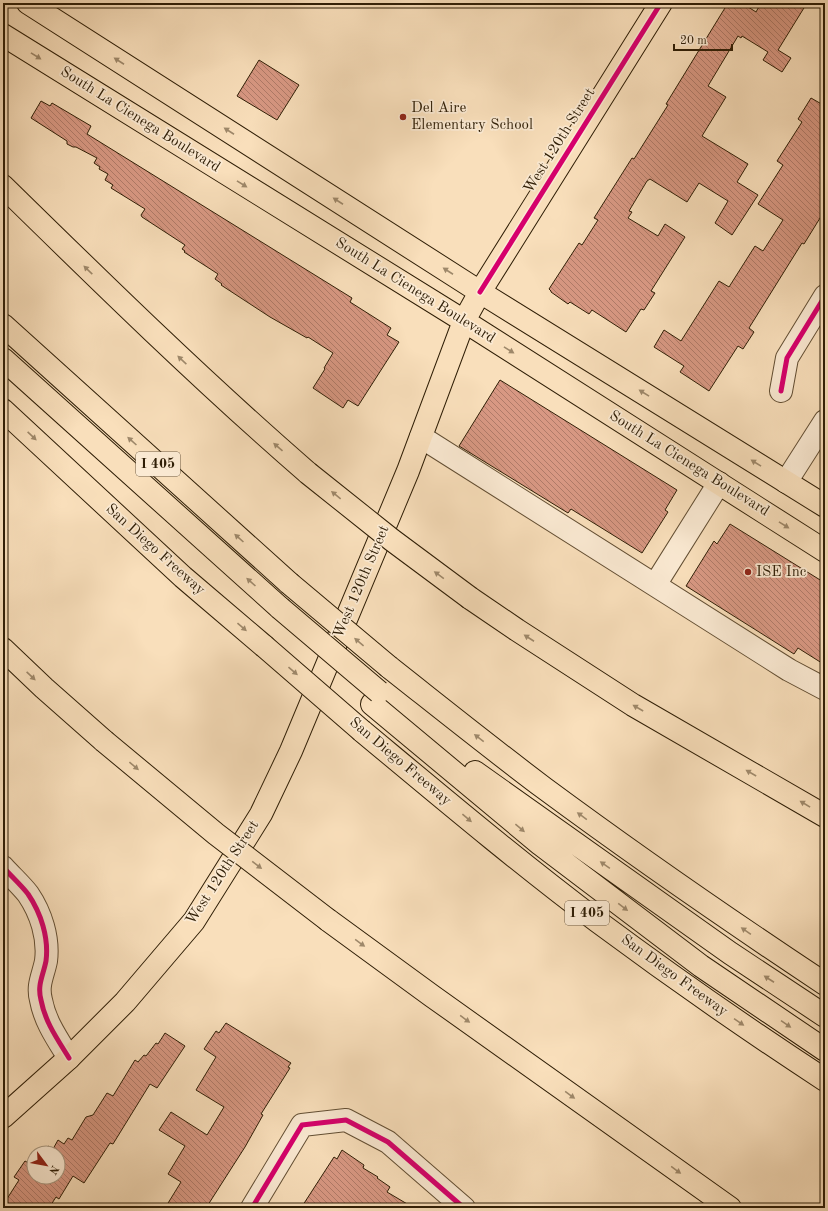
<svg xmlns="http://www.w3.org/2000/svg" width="828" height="1211" font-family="'Old Standard TT',serif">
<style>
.building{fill:url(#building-back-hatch);stroke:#2f1e06}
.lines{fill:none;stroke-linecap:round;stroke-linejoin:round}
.minor-casing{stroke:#624e33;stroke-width:24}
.major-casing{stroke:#2f1e06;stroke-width:24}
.highway-casing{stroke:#2f1e06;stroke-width:24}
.minor{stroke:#fbead3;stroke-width:22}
.major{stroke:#f9dfbb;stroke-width:22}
.highway{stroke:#f9dfbb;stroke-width:22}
.highway-bridge-casing{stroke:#2f1e06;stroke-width:24;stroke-linecap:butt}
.highway-bridge{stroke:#f9dfbb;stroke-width:22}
.cycleway-casing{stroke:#fbead3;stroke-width:8}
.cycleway{stroke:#d6006c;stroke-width:5}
.oneway{fill:#9e886a}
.poi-dot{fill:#8f2418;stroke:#fbead3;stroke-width:1.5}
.labels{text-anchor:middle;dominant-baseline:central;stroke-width:3.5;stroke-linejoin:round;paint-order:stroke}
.shield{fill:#fbead3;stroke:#6c5b44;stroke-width:1}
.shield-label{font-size:14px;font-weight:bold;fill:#2f1e06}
.poi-label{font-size:15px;fill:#2f1e06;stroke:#fbead3;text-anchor:start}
.street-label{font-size:15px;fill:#2f1e06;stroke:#fbead3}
</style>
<defs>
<pattern id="building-back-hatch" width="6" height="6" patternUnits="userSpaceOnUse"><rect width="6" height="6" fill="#d89883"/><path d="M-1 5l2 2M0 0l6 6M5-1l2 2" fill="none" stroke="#b07b69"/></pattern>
</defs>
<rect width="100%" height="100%" fill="#f9dfbb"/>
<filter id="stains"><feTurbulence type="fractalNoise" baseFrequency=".005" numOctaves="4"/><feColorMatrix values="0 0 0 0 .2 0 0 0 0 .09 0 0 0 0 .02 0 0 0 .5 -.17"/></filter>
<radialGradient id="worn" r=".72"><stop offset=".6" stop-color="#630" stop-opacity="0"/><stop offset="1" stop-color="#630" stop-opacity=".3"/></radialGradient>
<path class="building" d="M728,3H742L756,12L761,3H807L778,50L791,58L782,72L763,60L768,52L742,36L741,38L738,36L708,86L726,97L702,136L748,164L737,182L758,195L732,235L715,223L728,201L699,183L687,202L650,179L647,181L629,211L632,212L628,218L658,236L665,224L685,237L651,291L655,293L644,310L641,309L626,332L592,310L589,314L570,302L568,304L551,292V291L549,289L579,243L582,245L598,220L594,218L632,158L634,159L668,105L666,104Z
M259,60L299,85L277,120L237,96Z
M811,98L825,106V210L804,244L802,243L749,328L754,332L743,349L738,346L709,391L680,372L684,366L654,347L664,330L681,341L719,281L729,287L755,246L763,251L783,220L758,204L783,165L777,161L802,122L798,119Z
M41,101L50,106L52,103L91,126L87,134L352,298L350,302L391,328L387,335L399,342L358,406L348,400L343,408L313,388L325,369L324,368L333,353L308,337L307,338L270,317L221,285L222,284L215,279L218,274L184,252L185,251L182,249L185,245L142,217L141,215L145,209L111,188L113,185L105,180L108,174L99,169L100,167L94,163L97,158L76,147H73L67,144V141L31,118Z
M500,380L677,490L665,510L668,512L642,553L571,509L568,513L459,446Z
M730,524L825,583V665L798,648L794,654L686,586L714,541L717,544Z
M226,1023L291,1063L288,1067L290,1068L261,1114L263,1115L245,1147L206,1208H165L181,1182L168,1174L185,1146L159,1130L171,1112L207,1135L224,1107L196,1090L216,1057L204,1049L216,1031L219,1033Z
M165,1033L185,1046L157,1088L150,1084L113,1144L110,1143L84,1183L73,1176L59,1199L56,1197L49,1208H3V1205L19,1180L14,1177L25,1161L34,1166V1177H58V1153H44L48,1146L53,1149L58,1140L64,1144L68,1138L72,1140L86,1117L93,1115L107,1093L113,1096L135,1060L138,1062L144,1055L146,1056L156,1043L158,1044Z
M342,1150L364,1165L363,1168L378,1177L377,1178L390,1187L387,1192L414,1208H301L334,1157L337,1159Z"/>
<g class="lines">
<defs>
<path id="minor" d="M781,391L787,358L825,296
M421,437L789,670L825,689
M786,482L825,421
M655,585L719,483
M3,867C11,876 21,885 28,894C41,913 49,938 46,961C43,976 37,985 41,1000C45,1022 58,1040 69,1058
M252,1208L302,1125L346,1120L388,1142L464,1208"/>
<path id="major" d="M28,3L480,292L825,506
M3,35L464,321L825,551
M3,1117L69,1058L125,1002L194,921L261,814L291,751L408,471L464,321L480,292L661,3"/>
<path id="highway" d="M3,186C103,284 202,381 308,473
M3,325L289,583
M3,359L280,608
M3,410L183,577L264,646
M470,598L517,630L633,705L825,816
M3,649L44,688L104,741
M389,667C441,708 492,749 544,788C636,856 730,921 825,984
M372,704L540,844L701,966L825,1050
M362,731C439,795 516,860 597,921C671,976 747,1029 825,1080
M475,772L730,953L825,1016
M328,920L432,996L730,1208"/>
</defs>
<use href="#minor" class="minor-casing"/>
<use href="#major" class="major-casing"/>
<use href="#highway" class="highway-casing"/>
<use href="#minor" class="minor"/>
<use href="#major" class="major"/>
<use href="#highway" class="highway"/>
<defs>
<path id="highway-bridge" d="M308,473L392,540L470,598
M289,583L389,667
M280,608L379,692
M264,646L362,731
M104,741L216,834L328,920"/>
</defs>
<use href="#highway-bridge" class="highway-bridge-casing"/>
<use href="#highway-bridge" class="highway-bridge"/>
<defs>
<path id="cycleway" d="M480,292L661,3
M781,391L787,358L825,296
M3,867C11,876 21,885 28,894C41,913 49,938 46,961C43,976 37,985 41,1000C45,1022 58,1040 69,1058
M252,1208L302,1125L346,1120L388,1142L464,1208"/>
</defs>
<use href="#cycleway" class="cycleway-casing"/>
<use href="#cycleway" class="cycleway"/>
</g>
<defs><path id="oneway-solid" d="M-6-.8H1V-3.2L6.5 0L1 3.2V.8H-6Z"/></defs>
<g class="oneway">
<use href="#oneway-solid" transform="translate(36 56) rotate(32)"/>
<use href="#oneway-solid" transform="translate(119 61) rotate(-147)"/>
<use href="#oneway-solid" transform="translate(229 131) rotate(-147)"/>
<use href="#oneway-solid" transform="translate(242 184) rotate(32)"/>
<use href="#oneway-solid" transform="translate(338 201) rotate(-147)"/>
<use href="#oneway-solid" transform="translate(88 270) rotate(-136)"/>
<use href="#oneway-solid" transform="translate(448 271) rotate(-147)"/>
<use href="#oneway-solid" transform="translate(509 350) rotate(32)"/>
<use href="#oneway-solid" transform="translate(182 360) rotate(-137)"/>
<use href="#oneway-solid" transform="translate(644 393) rotate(-148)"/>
<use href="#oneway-solid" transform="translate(32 436) rotate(43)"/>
<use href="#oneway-solid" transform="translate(132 441) rotate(-138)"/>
<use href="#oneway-solid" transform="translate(278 447) rotate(-139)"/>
<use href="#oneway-solid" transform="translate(756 463) rotate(-148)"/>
<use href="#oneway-solid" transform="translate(336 495) rotate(-141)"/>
<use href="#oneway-solid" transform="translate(784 525) rotate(32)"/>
<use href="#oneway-solid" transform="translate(239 538) rotate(-138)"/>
<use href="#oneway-solid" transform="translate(439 575) rotate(-144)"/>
<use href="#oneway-solid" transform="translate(251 582) rotate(-138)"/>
<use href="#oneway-solid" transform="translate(242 627) rotate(41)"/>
<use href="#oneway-solid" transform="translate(529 638) rotate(-147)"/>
<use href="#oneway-solid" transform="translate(359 642) rotate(-140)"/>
<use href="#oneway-solid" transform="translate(293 671) rotate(41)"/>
<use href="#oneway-solid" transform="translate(31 676) rotate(43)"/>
<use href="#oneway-solid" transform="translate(638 708) rotate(-150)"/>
<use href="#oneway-solid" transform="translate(479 738) rotate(-142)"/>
<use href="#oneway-solid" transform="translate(134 766) rotate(40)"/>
<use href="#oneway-solid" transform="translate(751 773) rotate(-150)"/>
<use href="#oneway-solid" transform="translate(805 804) rotate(-149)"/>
<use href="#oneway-solid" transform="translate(582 816) rotate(-144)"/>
<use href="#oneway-solid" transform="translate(467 818) rotate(40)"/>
<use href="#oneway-solid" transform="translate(520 828) rotate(40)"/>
<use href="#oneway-solid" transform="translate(257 865) rotate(37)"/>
<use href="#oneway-solid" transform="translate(605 865) rotate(-145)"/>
<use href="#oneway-solid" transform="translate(623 907) rotate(37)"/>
<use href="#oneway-solid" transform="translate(746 931) rotate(-145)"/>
<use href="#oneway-solid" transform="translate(360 943) rotate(36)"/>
<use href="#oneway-solid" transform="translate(769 979) rotate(-147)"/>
<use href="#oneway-solid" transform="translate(465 1019) rotate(36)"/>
<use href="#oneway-solid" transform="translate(739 1022) rotate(34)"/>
<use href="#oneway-solid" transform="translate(786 1024) rotate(34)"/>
<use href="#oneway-solid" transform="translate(570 1095) rotate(36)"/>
<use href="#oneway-solid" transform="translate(676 1170) rotate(36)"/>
</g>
<g class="poi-dot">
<circle cx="403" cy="117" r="4"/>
<circle cx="748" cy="572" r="4"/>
</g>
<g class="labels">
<g class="shield">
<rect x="136" y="452" width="44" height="24" rx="3"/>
<rect x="565" y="901" width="44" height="24" rx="3"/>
</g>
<g class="shield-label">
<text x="158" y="464">I 405</text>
<text x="587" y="913">I 405</text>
</g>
<g class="poi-label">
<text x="411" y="108">Del Aire<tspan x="411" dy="17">Elementary School</tspan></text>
<text x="756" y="572">ISE Inc</text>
</g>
<g class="street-label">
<text transform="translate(140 120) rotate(32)">South La Cienega Boulevard</text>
<text transform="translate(560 141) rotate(-58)">West 120th Street</text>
<text transform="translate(415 291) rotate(32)">South La Cienega Boulevard</text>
<text transform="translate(689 464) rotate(32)">South La Cienega Boulevard</text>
<text transform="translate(155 550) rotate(42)">San Diego Freeway</text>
<text transform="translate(362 582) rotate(-67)">West 120th Street</text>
<text transform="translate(400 762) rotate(40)">San Diego Freeway</text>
<text transform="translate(223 873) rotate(-57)">West 120th Street</text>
<text transform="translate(674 976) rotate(36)">San Diego Freeway</text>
</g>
</g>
<rect width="828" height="1211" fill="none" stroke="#f9dfbb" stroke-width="16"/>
<rect x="4" y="4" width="820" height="1203" fill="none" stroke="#2f1e06" stroke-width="2"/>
<rect x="8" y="8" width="812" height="1195" fill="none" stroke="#2f1e06"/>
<g transform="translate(46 1165) rotate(122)"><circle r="19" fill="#fbead3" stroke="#a99881"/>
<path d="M0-3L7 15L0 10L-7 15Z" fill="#8f2418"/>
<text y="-6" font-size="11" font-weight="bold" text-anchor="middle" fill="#2f1e06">N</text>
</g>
<path d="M674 44v6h58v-6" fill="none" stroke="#2f1e06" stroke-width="2"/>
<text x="680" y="44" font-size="12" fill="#2f1e06" stroke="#fbead3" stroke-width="3" paint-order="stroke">20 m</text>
<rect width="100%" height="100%" filter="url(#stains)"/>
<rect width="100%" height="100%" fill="url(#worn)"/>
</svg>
